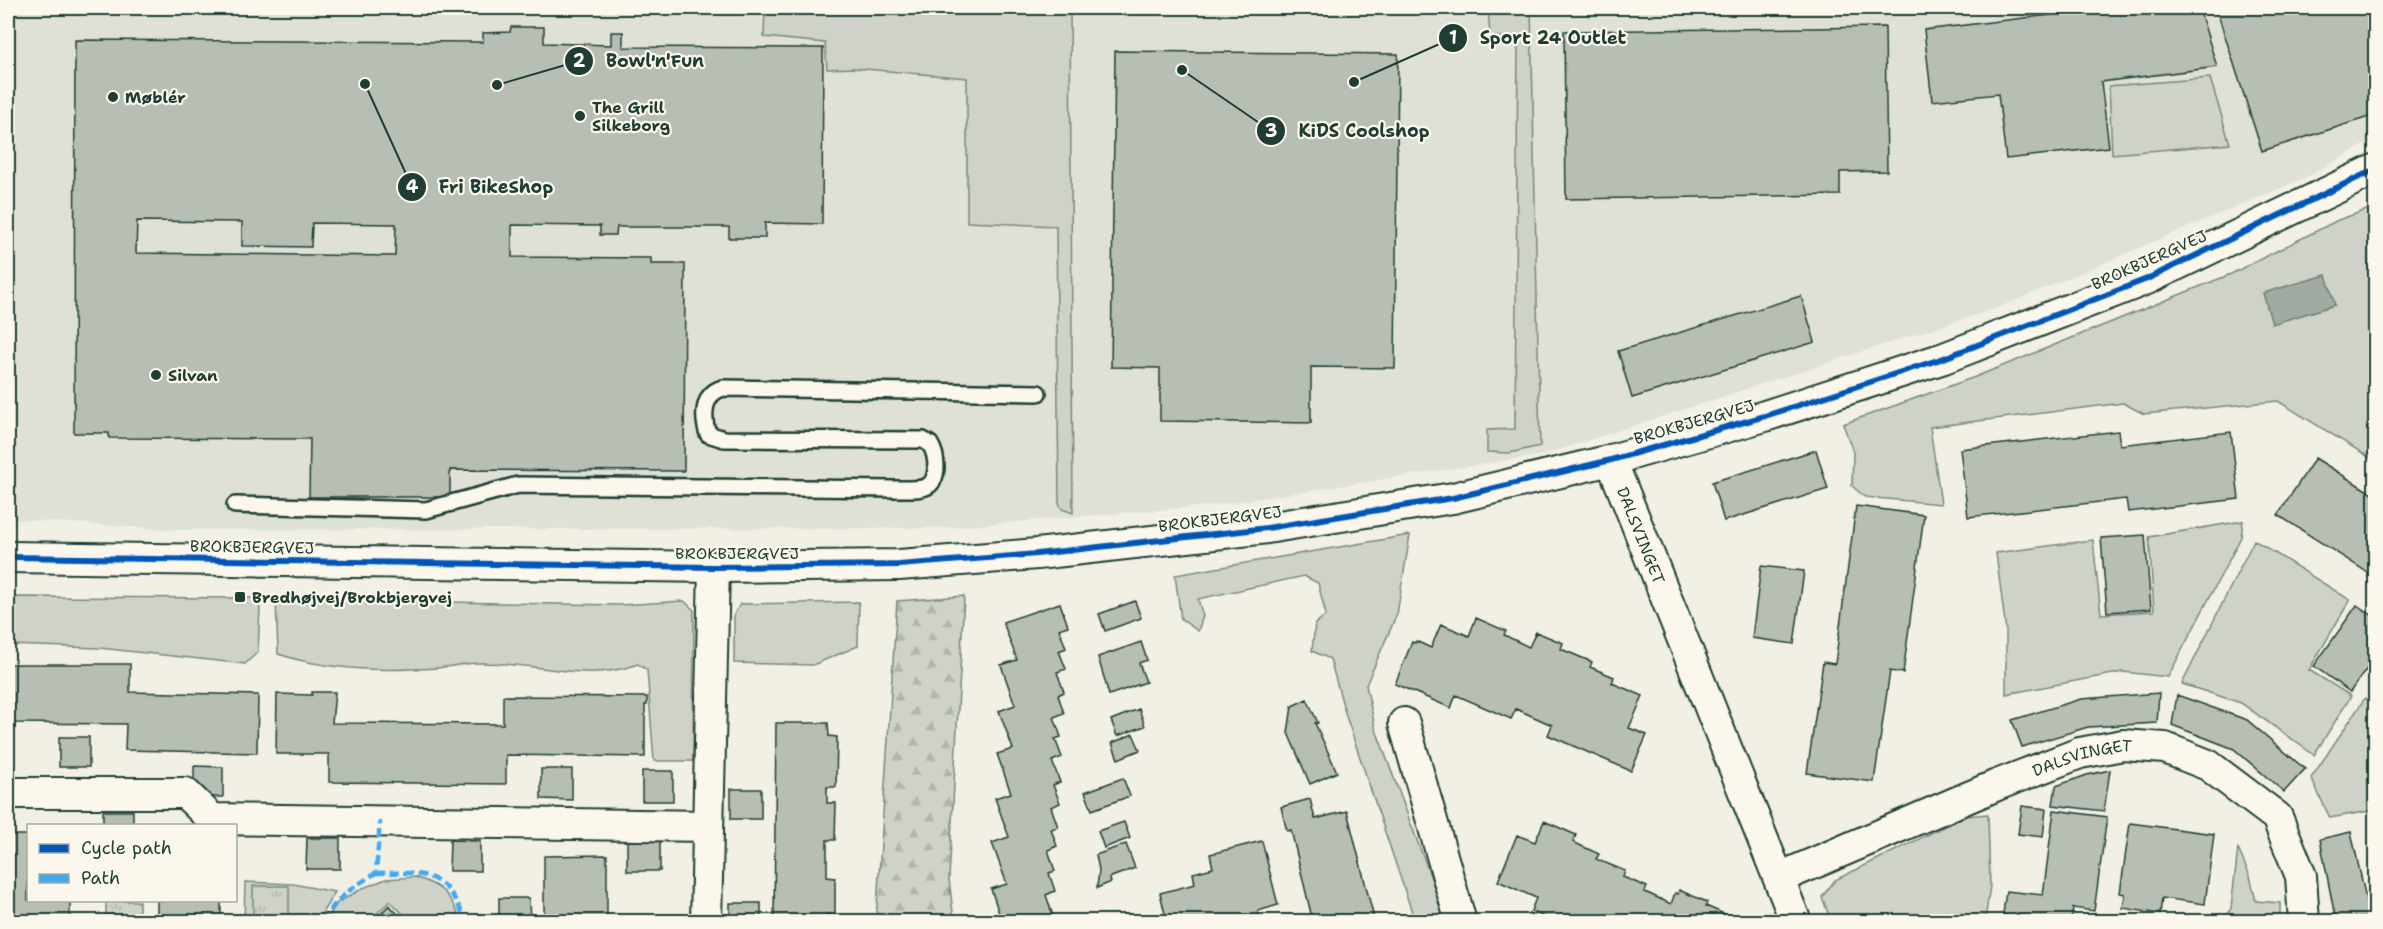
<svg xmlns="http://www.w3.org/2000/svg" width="2383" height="929" font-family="'Shantell Sans',sans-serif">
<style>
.built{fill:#e0e1d6}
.grass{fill:#cfd2c8;stroke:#77887e;stroke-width:1.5}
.forest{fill:url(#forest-firs);stroke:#77887e;stroke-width:1.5}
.park{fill:url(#park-tufts);stroke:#77887e;stroke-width:1.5}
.water{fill:#a2aba1;stroke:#6e7f75;stroke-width:1.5}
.building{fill:#b7beb3;stroke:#1f3d34;stroke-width:1.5;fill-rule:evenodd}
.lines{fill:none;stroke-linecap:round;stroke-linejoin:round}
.lane-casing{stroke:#1f3d34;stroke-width:20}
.street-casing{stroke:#1f3d34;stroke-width:34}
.lane{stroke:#fbf7ec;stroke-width:15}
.street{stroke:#fbf7ec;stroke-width:30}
.quiet{stroke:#3fa9f5;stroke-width:4.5;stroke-dasharray:9 4.5;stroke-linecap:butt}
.cycleway-casing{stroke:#fbf7ec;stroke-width:10}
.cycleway{stroke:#0057b8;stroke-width:6}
.poi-dot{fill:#1f3d34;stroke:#fbf7ec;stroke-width:2}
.labels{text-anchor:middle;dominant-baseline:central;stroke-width:4.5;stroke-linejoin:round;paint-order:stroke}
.poi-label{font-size:16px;font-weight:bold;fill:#1f3d34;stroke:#fbf7ec;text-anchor:start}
.street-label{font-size:16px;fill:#1f3d34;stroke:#fbf7ec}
.leader{fill:none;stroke:#1f3d34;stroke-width:2}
.callout-dot{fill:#1f3d34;stroke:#fbf7ec;stroke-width:2}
.mark-label{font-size:18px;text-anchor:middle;font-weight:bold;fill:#fff}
.callout-label{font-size:18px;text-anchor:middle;font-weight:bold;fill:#1f3d34;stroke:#fbf7ec;stroke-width:4.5;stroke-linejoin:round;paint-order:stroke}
</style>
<defs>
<pattern id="forest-firs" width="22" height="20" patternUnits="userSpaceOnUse" patternTransform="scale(1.5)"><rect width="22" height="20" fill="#cfd2c8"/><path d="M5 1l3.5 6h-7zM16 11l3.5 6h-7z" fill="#b1b5ac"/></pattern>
<pattern id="park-tufts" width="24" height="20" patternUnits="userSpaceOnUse" patternTransform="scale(1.5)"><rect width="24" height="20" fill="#cfd2c8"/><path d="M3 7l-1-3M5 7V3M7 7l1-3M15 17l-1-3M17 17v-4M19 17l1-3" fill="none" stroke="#b1b5ac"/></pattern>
</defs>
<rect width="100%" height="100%" fill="#f2f0e5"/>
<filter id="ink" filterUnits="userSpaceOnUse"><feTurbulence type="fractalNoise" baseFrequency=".0167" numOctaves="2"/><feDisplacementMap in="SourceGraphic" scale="12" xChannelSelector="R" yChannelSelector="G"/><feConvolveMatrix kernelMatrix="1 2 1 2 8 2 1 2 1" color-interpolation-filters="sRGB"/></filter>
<g filter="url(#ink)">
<path class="built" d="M8,8H2375V139L2307,177L2000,307L1543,455L1209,506L943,528L178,530L8,519Z"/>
<path class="grass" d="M765,8H1070L1073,513L1062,509L1059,503L1056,226L967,222V78L854,68L827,69L825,43L764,37Z
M1488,8H1531L1540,446L1510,453L1487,452V430L1515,429L1518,38L1490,37Z
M2210,78L2230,144L2112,154L2109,86Z
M2375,207V461L2278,401L2144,414L2123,403L1930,427L1941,504L1865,497L1852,486L1853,452L1843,424L1975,377L2231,274L2338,220Z
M2243,521L2241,537L2168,677L2123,672L2006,694V631L1996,553L2093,540L2101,614L2154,611L2149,537Z
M1410,535L1397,614L1366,685L1375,727L1447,921H1415L1346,716L1330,659L1312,651L1315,624L1326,615L1318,583L1304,576L1198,599L1203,616L1198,631L1181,619L1175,575Z
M2254,540L2350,600L2309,670L2351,696L2314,755L2241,703L2182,684Z
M8,597L252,598L260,608L258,652L245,664L100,648L8,645Z
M276,599L620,605L684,601L694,610L693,761H654L647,670L638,664C586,684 531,661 478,663C464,663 451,667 437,668C383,671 329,671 278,654Z
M859,602L858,646L813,665L734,663V615L740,604Z
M2365,698L2375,705V810L2330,818L2311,778Z
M1988,814L1990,886L1985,921H1831L1822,897L1835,880L1966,816Z
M2238,849L2250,876L2256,901L2280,903V921H2225L2231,908Z
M415,877C442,886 451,894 461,921H410L390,901L369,921H326L337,903L363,888L386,879Z
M245,882L293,884L335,892L317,921L244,922Z"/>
<path class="forest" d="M964,596L949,879L954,921H876L897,601Z"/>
<path class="park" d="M253,886H289V921H253Z
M106,901H139V914L106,915Z"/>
<path class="water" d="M2326,275L2335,305L2272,324L2263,293Z"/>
<path class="building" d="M2092,8H2199L2217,67L2101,82L2109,147L2006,159L1998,94L1932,101L1924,30L2092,10Z
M2216,8H2368L2376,31V108L2370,110L2372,116L2262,151Z
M511,27H544V43L611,45V32H623V47L823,48L822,224L765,223V238H729V227H617L616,235H600V226L512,225V257L651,258V264H685L684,471L450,470V497H309L310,439L109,438V433H74L75,40L483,42V33L510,32ZM137,221L242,222V246L311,247L312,223L396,224L395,256L136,253Z
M1885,27L1887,171L1840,172V195L1566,199L1564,31Z
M1115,51L1398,54L1395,368L1311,367V423L1160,421V368L1111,367Z
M1801,296L1815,342L1632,398L1618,351Z
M2118,431L2120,445L2231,432L2239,499L2128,512L2126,499L1968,517L1960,449Z
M1816,450L1828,489L1724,521L1712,482Z
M2315,458L2376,496V578L2278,515Z
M1856,506L1924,515L1903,673L1890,671L1874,782L1807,773L1823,662L1835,664Z
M2145,535L2151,609L2107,612L2101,538Z
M1761,566L1804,571L1794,644L1752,638Z
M1135,601L1141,618L1105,631L1099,614Z
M1060,603L1068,626L1059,629L1066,648L1059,651L1066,669L1057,672L1064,692L1058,695L1064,713L1054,717L1061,737L1055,739L1062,757L1052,761L1060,782L1053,785L1060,803L1051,807L1058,827L1051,829L1057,846L1048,850L1055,871L1049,873L1055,891L1046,895L1053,916L1038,922H1002L991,889L1007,884L992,843L1009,837L995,798L1011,793L997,754L1013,749L999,711L1015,705L1001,665L1017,660L1003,622Z
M2357,605L2376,618V656L2350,692L2314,666Z
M1476,618L1506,631L1504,635L1529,647L1536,632L1563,643L1561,649L1592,662L1590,667L1614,677L1612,683L1643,696L1629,728L1647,735L1631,771L1548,735L1552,725L1516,709L1511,719L1456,695L1451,708L1395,684L1412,642L1415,643L1416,641L1431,648L1441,624L1469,636Z
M1141,642L1147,660L1139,663L1146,682L1109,695L1098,657Z
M8,664H130V692L258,695L257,753L125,750L126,724L8,723Z
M312,692H335L332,723L503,724V696L647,697V705H645V757L506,755V784L329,782V754H276L277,694L312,695Z
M2159,693L2157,723L2088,727L2022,747L2012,720L2081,699Z
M2177,695L2247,720L2305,769L2284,792L2234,749L2172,725Z
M1307,699L1318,723H1315L1337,772L1310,784L1288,733L1292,706Z
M1139,709L1145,726L1117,736L1111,720Z
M776,723H828L829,736L837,737L836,787H827V803H836L835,840H827V877L835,878V915L826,914V922H774Z
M1133,734L1140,750L1118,759L1112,743Z
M59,737H89V767H59Z
M194,766L223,767V797H194Z
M541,769H572V800L541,799Z
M2110,770L2104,811L2053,805L2056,786L2087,775Z
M642,771H673V801H642Z
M1123,778L1130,796L1092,810L1085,792Z
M731,789H761V819H731Z
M1310,799L1315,819L1347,811L1375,922H1313L1291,830L1287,831L1281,807Z
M2022,806L2046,809L2043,837L2018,834Z
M2054,810L2107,817L2094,911L2073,908L2071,922H2002L2006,891L2043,895Z
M103,811H133V826H103Z
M1544,821L1576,835L1573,842L1599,854L1596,859L1625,871L1623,877L1647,887L1645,892L1671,904L1675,893L1678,894L1679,890L1707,902L1706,906L1735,919L1734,922H1555L1531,911L1536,898L1498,881L1517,835L1535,842Z
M1124,822L1130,838L1104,848L1098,831Z
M2130,823L2214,834L2205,904L2162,898L2160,914L2123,908L2125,894L2120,893Z
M2351,832L2367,903L2369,922H2336L2320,839Z
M9,835H28V900H70V922H8Z
M307,838H340V869H306Z
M450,840L480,841V871H449Z
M627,841H660V871H627Z
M1262,841L1278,905L1258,911L1260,922H1167L1160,893L1195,884L1193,873L1213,868L1210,854Z
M1126,844L1135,868L1109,878L1111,882L1097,888L1099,870L1096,855Z
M607,855V922H544V856Z
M499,898H529L530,922H499Z
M157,900H221V922H157Z
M730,903H761V922H730Z
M389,905L406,922H373Z"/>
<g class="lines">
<defs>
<path id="lane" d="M235,505L426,510L518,485L896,489C917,488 935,494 936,467C936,458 935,452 930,444L923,440L724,439L708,434C702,416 703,393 723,388L1038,393"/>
<g id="street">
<path id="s1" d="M1611,460L1796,922"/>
<path d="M8,557L714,567L899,565L1037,554L1267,528L1421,503L1453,498L1611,460L1765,416L1944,358L2147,279L2376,169"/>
<path d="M1404,723L1461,922"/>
<path d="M8,793H185L212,819L708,826"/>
<path id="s2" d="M1779,878L1997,785L2080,753L2123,745L2165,748L2208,765L2277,817L2301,876L2304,922"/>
<path d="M706,922L714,567"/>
</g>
</defs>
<use href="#lane" class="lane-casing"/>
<use href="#street" class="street-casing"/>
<use href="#lane" class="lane"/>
<use href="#street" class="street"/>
<path class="quiet" d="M376,873C425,872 446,871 466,922
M322,922C336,898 353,887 376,873L380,821"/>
<defs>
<path id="cycleway" d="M8,557L714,567L899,565L1037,554L1267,528L1421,503L1453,498L1611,460L1765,416L1944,358L2147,279L2376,169"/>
</defs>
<use href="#cycleway" class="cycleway-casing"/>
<use href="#cycleway" class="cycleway"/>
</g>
</g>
<g class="poi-dot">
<circle cx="113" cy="97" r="6"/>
<circle cx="580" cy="116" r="6"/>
<circle cx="156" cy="375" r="6"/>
<rect x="234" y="591" width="12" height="12" rx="3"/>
</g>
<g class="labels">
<g class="poi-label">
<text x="125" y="97">Møblér</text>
<text x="592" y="107">The Grill<tspan x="592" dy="18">Silkeborg</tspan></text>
<text x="168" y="375">Silvan</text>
<text x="252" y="597">Bredhøjvej/Brokbjergvej</text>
</g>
<g class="street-label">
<text transform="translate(2149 260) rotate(-24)">BROKBJERGVEJ</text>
<text transform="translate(1694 422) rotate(-16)">BROKBJERGVEJ</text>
<text transform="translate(1220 519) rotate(-7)">BROKBJERGVEJ</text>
<text stroke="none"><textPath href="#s1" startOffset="81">DALSVINGET</textPath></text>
<text transform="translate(252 547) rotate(1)">BROKBJERGVEJ</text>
<text x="737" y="553">BROKBJERGVEJ</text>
<text stroke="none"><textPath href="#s2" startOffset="327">DALSVINGET</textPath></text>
</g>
</g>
<path class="leader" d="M1354 82L1453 38M497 85L579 61M1182 70L1271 131M365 84L412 187"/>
<g class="callout-dot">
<circle cx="1354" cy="82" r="6"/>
<circle cx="497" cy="85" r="6"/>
<circle cx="1182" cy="70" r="6"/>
<circle cx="365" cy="84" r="6"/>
<circle cx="1453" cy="38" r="15"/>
<circle cx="579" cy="61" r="15"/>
<circle cx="1271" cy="131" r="15"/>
<circle cx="412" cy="187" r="15"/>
</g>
<g class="mark-label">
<text x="1453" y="44">1</text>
<text x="579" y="67">2</text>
<text x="1271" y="137">3</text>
<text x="412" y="193">4</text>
</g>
<g class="callout-label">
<text x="1553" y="44">Sport 24 Outlet</text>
<text x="655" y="67">Bowl'n'Fun</text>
<text x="1364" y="137">KiDS Coolshop</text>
<text x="496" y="193">Fri BikeShop</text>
</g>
<rect width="2383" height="929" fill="none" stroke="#fbf7ec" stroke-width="30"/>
<rect x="15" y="15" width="2353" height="899" fill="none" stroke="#1f3d34" stroke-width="2" filter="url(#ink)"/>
<rect x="27" y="824" width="210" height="78" fill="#fbf7ec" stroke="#a3ada2" stroke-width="1.5"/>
<rect x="39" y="844" width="30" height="9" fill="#0057b8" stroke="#a3ada2" stroke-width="1.5"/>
<text x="81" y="854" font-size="18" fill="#1f3d34">Cycle path</text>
<rect x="39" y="874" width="30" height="9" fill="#3fa9f5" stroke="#a3ada2" stroke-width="1.5"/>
<text x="81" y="884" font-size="18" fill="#1f3d34">Path</text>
</svg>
